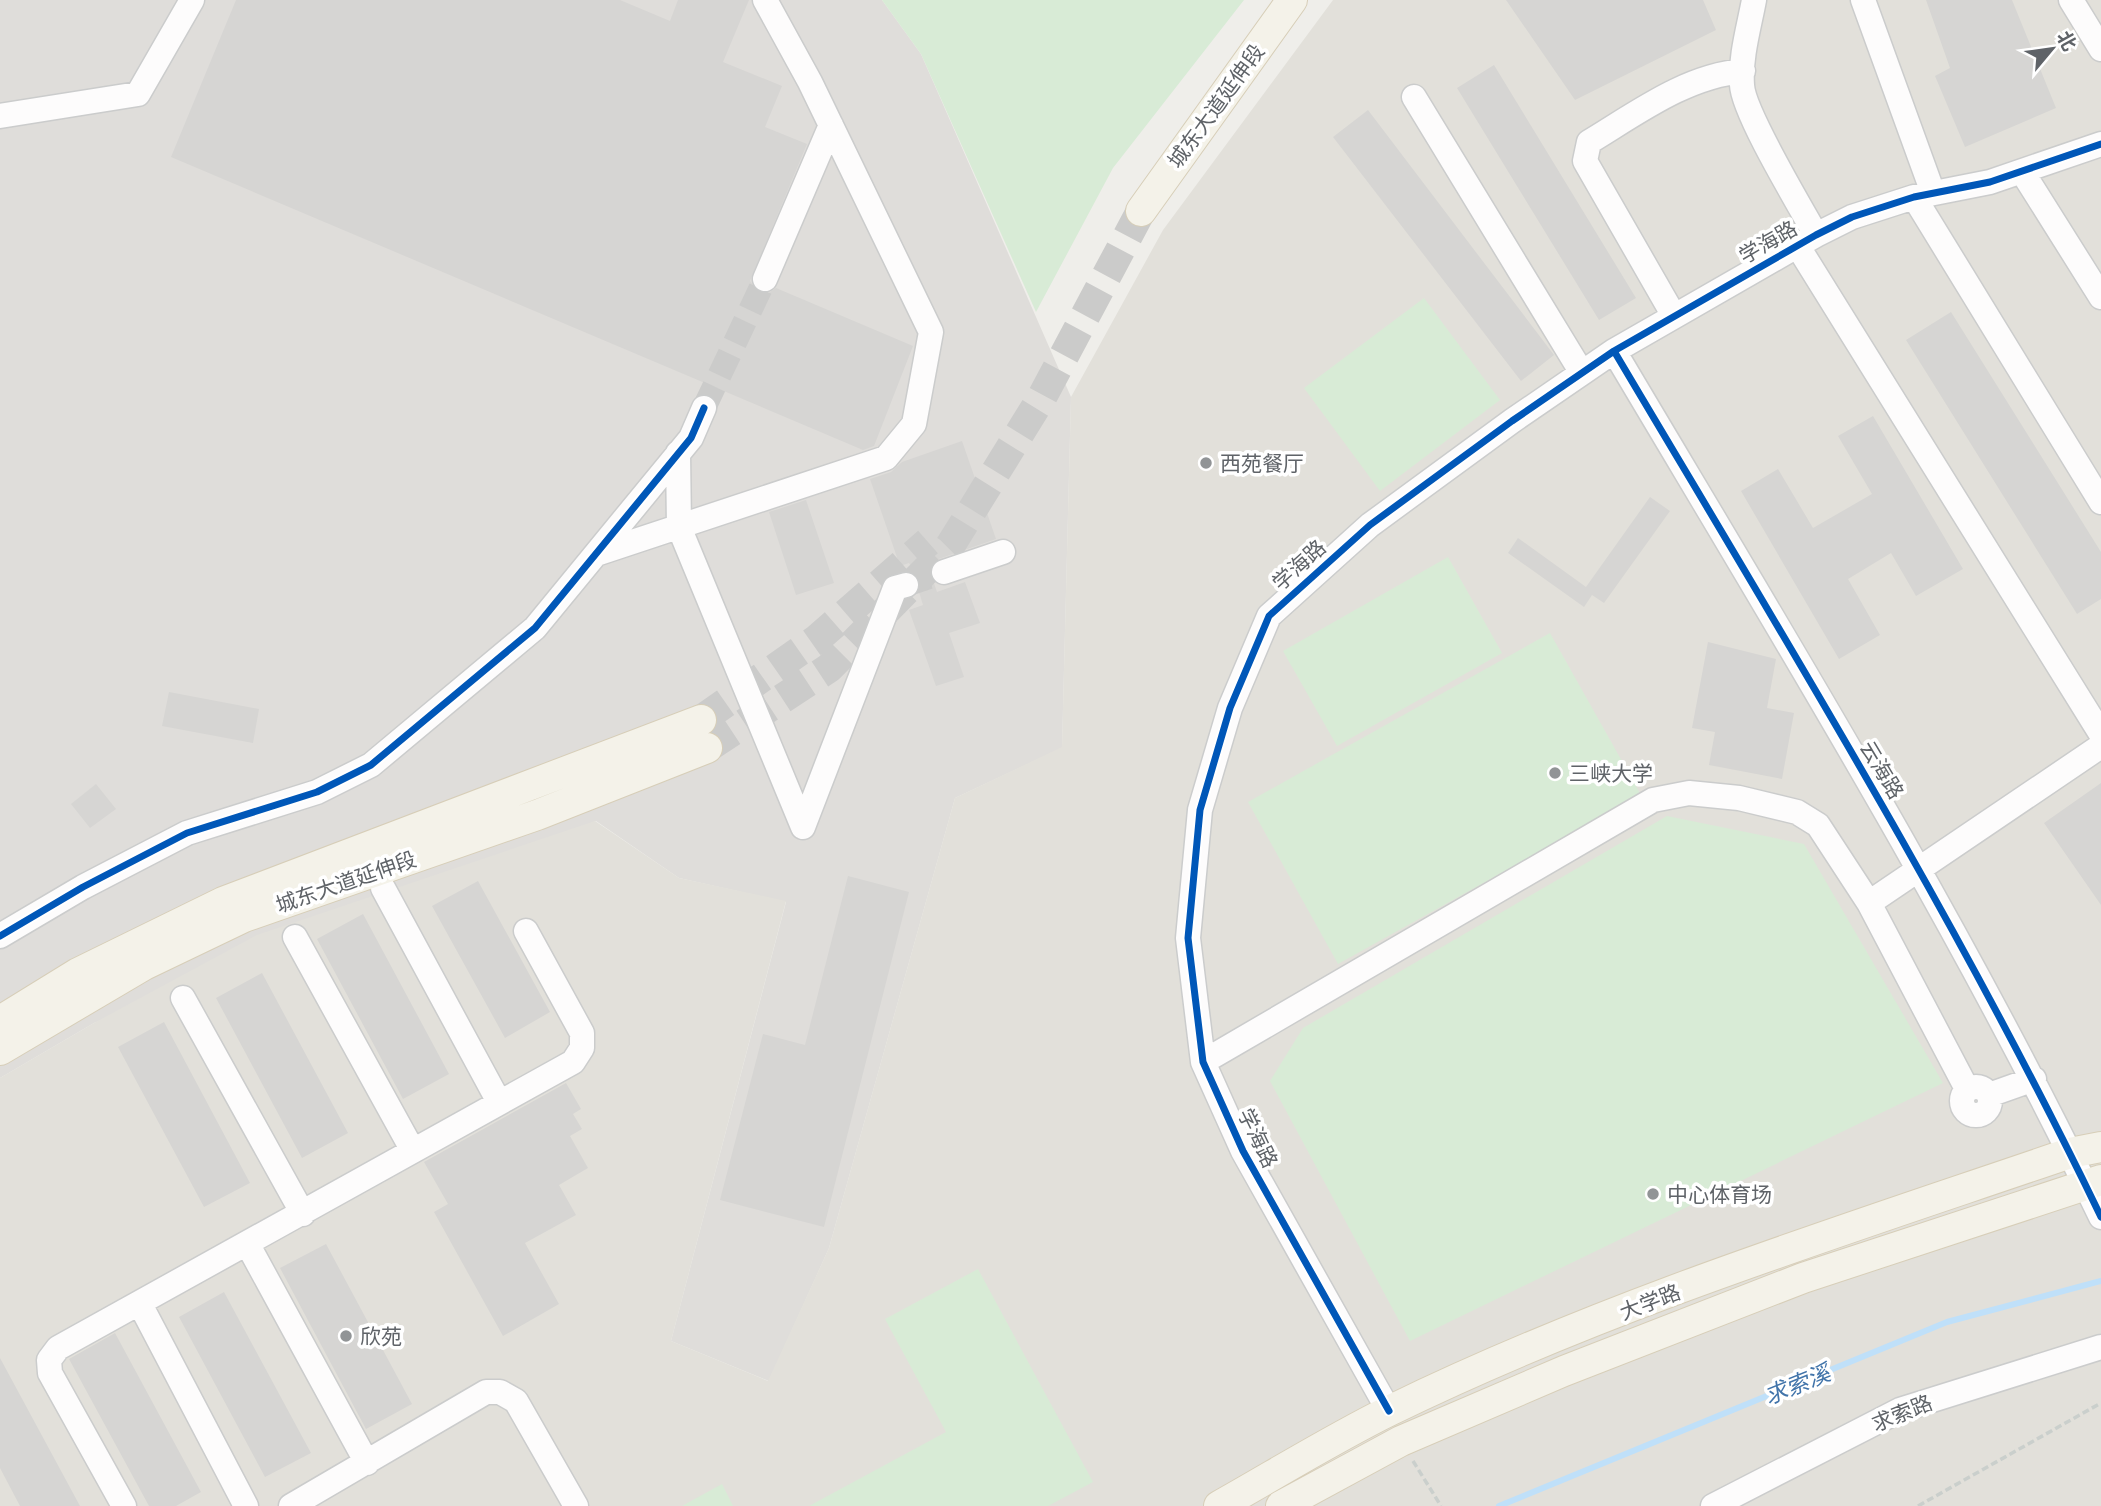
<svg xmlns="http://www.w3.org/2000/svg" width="2101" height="1506" font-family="'Public Sans','Noto Sans SC',sans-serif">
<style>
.industrial{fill:#dfddda}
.education{fill:#e2e0da}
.green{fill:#d8ebd6}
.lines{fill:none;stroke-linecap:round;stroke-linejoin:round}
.stream{stroke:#bfe0f9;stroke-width:6}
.building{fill:#d6d5d3}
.minor-tunnel{stroke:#cbcbca;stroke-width:24;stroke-dasharray:24 12;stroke-linecap:butt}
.major-tunnel{stroke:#cbcbca;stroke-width:30;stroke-dasharray:30 15;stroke-linecap:butt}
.minor-casing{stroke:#cbcccc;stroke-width:27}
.major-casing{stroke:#d7ceb8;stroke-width:32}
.path{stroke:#cacfcc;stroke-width:3.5;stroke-dasharray:7 3.5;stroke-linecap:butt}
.minor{stroke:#fdfcfc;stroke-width:24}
.major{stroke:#f4f2e9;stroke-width:30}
.cycleway-casing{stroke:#fff;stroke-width:11}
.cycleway{stroke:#0057b8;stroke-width:7}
.poi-dot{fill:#919496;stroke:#fff;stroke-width:2.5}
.labels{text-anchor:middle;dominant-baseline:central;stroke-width:7;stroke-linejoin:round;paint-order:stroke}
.street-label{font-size:21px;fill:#5f6368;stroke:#fff}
.poi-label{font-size:21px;fill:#5f6368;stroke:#fff;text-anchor:start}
.water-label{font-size:23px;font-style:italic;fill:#4174aa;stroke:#fff}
</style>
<rect width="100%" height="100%" fill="#efeeea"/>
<path class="industrial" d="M0,0H882L921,54L1071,397L1062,748L955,798L829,1248L769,1381L671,1341L786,902L679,878L596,821L94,1023L0,1078Z"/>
<path class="education" d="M1333,0H2101V1506H0V1078L94,1023L257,935L595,821L679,878L786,901L671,1341L768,1381L829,1248L955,798L1062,747L1071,397L1163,230Z"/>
<path class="green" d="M882,0H1244L1113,168L1036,312L921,54Z
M1424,298L1500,400L1380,491L1304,388Z
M1448,557L1502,653L1337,746L1283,651Z
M1550,633L1641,795L1338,964L1248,802Z
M1667,816L1804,844L1943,1083L1410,1341L1270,1081L1303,1028Z
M978,1269L1093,1482L1048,1506H809L946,1432L885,1319Z
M722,1484L733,1506H682Z"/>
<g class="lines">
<path class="stream" d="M1499,1506L1947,1322L2101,1281"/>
</g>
<path class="building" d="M236,0H620L670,21L678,0H749L723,62L782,86L765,127L807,144L750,281L760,293L767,294L776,288L913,346L874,446L863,450L171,157Z
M1506,0H1703L1716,30L1575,100Z
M1926,0H2012L2056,108L1965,147L1935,76L1950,68Z
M1494,65L1636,298L1599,320L1457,88Z
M1368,110L1554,355L1521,381L1333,137Z
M1951,312L2101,552V599L2077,614L1906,340Z
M1873,416L1963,569L1916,596L1891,553L1848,579L1880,635L1839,659L1741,491L1778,469L1813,528L1872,494L1838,436Z
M962,441L996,539L927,563L937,592L965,582L980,623L949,633L964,677L936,686L909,610L923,605L919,592L920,580L909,563L900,566L870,479L891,472L902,462Z
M1650,497L1670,511L1604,603L1592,595L1584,607L1508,553L1518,538L1586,587Z
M806,500L834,583L796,595L769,512Z
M1708,642L1776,659L1767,708L1794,713L1782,779L1709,765L1715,732L1692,728Z
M169,692L259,709L253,743L162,726Z
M2101,783V905L2044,823Z
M96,784L116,809L90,828L71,804Z
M848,876L909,892L824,1227L720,1200L763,1034L805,1045Z
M478,881L550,1012L505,1038L432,906Z
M363,914L449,1074L403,1099L317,939Z
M262,973L348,1133L302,1158L216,998Z
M164,1022L250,1183L204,1207L118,1047Z
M566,1083L581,1109L573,1114L582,1129L570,1136L588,1168L559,1185L576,1215L525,1243L559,1304L503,1336L434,1212L448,1204L424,1162Z
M326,1244L412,1404L366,1429L280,1268Z
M224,1292L311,1453L265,1477L179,1317Z
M115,1333L201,1492L176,1506H149L69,1359Z
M0,1358L80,1506H20L0,1468Z"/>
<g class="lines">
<path class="minor-tunnel" d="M704,408L765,279
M906,585L944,572"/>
<path class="major-tunnel" d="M701,720L817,639L928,542
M707,748L829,668L950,546L1042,397L1141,211"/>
<defs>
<path id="minor" d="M1754,0C1749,27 1740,57 1742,85C1743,112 1800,206 1816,235
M1863,0L1933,193
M2071,0L2101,49
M1414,97L1582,373
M0,116L138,94L192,0
M2023,173L2101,297
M1914,197L2101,502
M1797,245L2101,734
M765,279L831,125
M1674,316L1585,161L1589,142C1637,113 1686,76 1743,71
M1614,351C1783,636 1957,918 2101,1217
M678,453L679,527L803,827
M596,554L886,458L914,424L931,332L810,82L765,0
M944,572L1003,552
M803,827L895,588L906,585
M383,888L499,1102
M1869,903L1967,1089
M0,936L83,887L187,833L317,792L371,765L535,628L691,438L704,408
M295,937L413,1151
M183,998L303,1214
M1203,1062L1653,800L1689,793L1739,798L1797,812L1818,825L1869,903L2101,746
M1962 1101a14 14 0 1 1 28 0a14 14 0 1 1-28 0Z
M1989,1095L2034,1079
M248,1245L367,1463
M140,1304L246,1506
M1389,1411L1243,1151L1203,1062L1188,938L1200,810L1230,708L1269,616L1370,525L1512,421L1614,351L1816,235L1852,217L1914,197L1990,182L2101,144
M124,1506L50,1373L49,1360L58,1348L573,1062L582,1048V1033L526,931
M291,1506L486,1392H500L516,1401L576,1506
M1713,1506L1900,1410L2101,1347"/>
<path id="major" d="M1141,211L1292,0
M0,1021L78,973L223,902L701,720
M0,1050L144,965L244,917L537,815L707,748
M1219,1506C1276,1474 1332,1439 1391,1410C1608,1304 1842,1231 2070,1153L2101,1147
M1281,1506L1401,1441L1564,1371L1803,1278L2101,1180"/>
</defs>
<use href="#minor" class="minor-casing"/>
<use href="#major" class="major-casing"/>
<path class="path" d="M1413,1461L1441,1506
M1918,1506L2101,1403"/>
<use href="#minor" class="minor"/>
<use href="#major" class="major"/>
<defs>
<path id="cycleway" d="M1614,351C1783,636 1957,918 2101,1217
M0,936L83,887L187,833L317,792L371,765L535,628L691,438L704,408
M1389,1411L1243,1151L1203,1062L1188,938L1200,810L1230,708L1269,616L1370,525L1512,421L1614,351L1816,235L1852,217L1914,197L1990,182L2101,144"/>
</defs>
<use href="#cycleway" class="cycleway-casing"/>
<use href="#cycleway" class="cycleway"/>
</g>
<g class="poi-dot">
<circle cx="1206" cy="463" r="7"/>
<circle cx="1555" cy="773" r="7"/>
<circle cx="1653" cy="1194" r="7"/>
<circle cx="346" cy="1336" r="7"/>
</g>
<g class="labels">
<g class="street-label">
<text transform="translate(1216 106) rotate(-54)">城东大道延伸段</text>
<text transform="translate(1768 242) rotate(-30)">学海路</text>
<text transform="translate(1299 565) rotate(-42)">学海路</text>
<text transform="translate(1882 770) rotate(59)">云海路</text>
<text transform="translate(346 882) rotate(-19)">城东大道延伸段</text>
<text transform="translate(1258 1138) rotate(64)">学海路</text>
<text transform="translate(1650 1302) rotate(-21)">大学路</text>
<text transform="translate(1902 1413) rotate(-22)">求索路</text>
</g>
<g class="poi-label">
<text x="1220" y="463">西苑餐厅</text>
<text x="1569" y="773">三峡大学</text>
<text x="1667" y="1194">中心体育场</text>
<text x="360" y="1336">欣苑</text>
</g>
<g class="water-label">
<text transform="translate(1797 1384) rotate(-22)">求索溪</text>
</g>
</g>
<g transform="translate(2052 49) rotate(61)" stroke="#ffffff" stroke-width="5" paint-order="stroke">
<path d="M0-5L12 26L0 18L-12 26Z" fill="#5f6368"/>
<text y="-10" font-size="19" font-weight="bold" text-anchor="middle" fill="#5f6368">北</text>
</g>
</svg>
